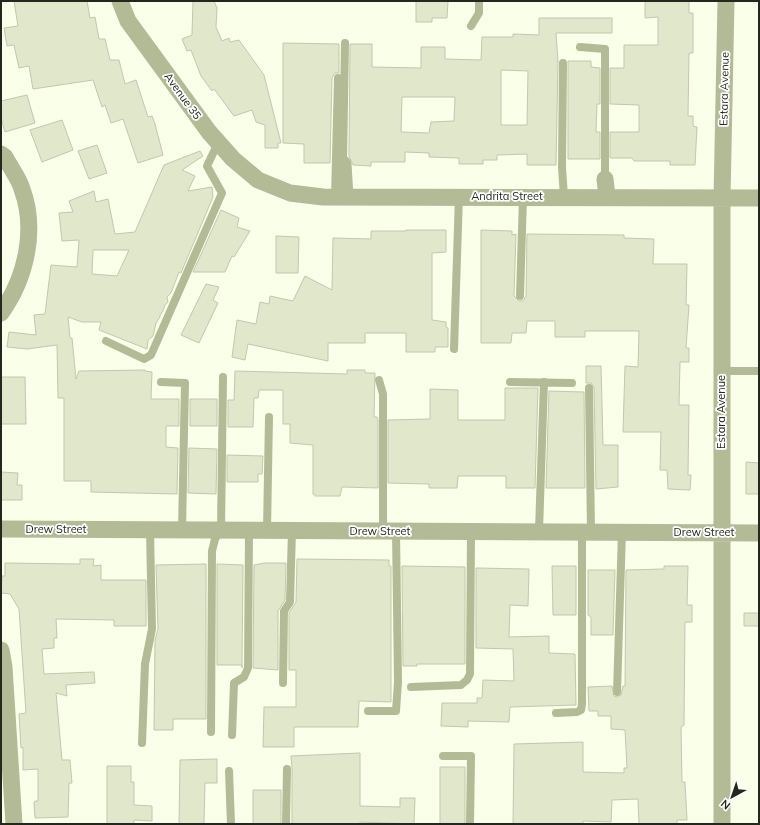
<svg xmlns="http://www.w3.org/2000/svg" width="760" height="825" font-family="Mulish,sans-serif">
<style>
.building{fill:#e0e7cb;stroke:#c1c8ad;fill-rule:evenodd}
.lines{fill:none;stroke-linecap:round;stroke-linejoin:round}
.service{stroke:#b2bb96;stroke-width:8}
.minor{stroke:#b2bb96;stroke-width:17}
.labels{text-anchor:middle;dominant-baseline:central;stroke-width:3.5;stroke-linejoin:round;paint-order:stroke}
.street-label{font-size:11px;fill:#24271d;stroke:#fff}
</style>
<rect width="100%" height="100%" fill="#f9ffe8"/>
<path class="building" d="M14,1H87L90,18L95,17L99,39H105L110,60H119L125,84L136,80L148,117L152,116L155,124L163,155L138,163L123,119L111,123L105,105L102,107L93,80L33,89L29,66L19,68L14,45L7,46L4,28L18,26Z
M193,1H214L217,8L216,27L222,41L229,38L230,42L239,40L264,75L281,143H278V148H265V125L256,122L252,110L234,116L214,89L212,91L201,76L191,50L187,51L182,39L192,35Z
M416,1H448L447,18H432V22H416Z
M645,1H689V13H693V53H689L688,116H693V126L697,127L695,165H670V161H634L632,158H610V132H639V105L610,104V68H624V45H658V17L645,18Z
M539,18H612V33H556L558,61L556,165H527V154L497,155V160H483V164H459V158L429,157V153L405,152V162H371V166L353,165L349,156L350,44H372V67L421,68V47H445V59L481,60L482,37H513V34L539,35ZM501,70L528,71L527,125H501ZM402,97H455L454,121L431,122L429,133L401,132Z
M283,43L339,44V73H335L332,78L330,163H304V144L283,143Z
M568,61H591V67L600,68V104H597L596,132H600V159H568Z
M27,95L35,123L5,132L1,118V101Z
M62,120L73,150L42,162L30,130Z
M97,145L107,173L89,179L78,151Z
M200,151L203,156L182,170L195,176L188,191L212,187L213,197L181,273L179,272L171,293L167,297L168,302L165,305L163,311L160,315V317L156,323L153,336L148,340L147,349L99,330L101,322H82L68,317L70,338H72L76,379L79,371L145,370V371L152,372L151,399H179V426H166V447L178,448L177,494L91,492V481H64V398H58L57,345L27,349L7,347L9,332L36,335L34,315L45,314L51,265L77,267L79,240L62,241L59,213L73,212L69,201L94,191L96,202L108,199L115,234L135,232L164,165ZM93,250H129L117,276L92,274Z
M221,210L239,218L237,227L250,231L234,257L232,256L225,272H193Z
M406,230H446V252L432,253V320L446,322V327L448,328V347H435V352H406V333H365V343H328V361L248,344L245,360L232,357L237,320L256,324L260,302L269,304L270,296L293,301L305,276L332,290L333,238L371,239V231H406Z
M481,230L512,231V235L516,234L514,296L519,301H523L526,296L527,234L624,235V238L654,239L653,264H687L686,305H689L686,348H689V362H680L679,405H689L688,475H691L690,490L668,489L667,470H660L661,432H623L625,366L638,367L639,331H585V337H555V321H527L526,333H512L511,343H481Z
M276,236L299,237L298,273H276Z
M206,284L219,287L213,300L218,303L199,343L181,335Z
M586,366H601L603,445H618V487L596,489L594,388L591,383H586Z
M347,370H365V373H375L374,417H377L378,420V488L342,487L340,496H315V494H313V445L290,443V424H283V390H259L258,398H254L253,427H228V400H234L235,371L347,374Z
M1,377H25L26,424H1Z
M505,388H538L535,488H506V476H458L457,488H429V484L388,483V420L430,419V389L458,390V420H505Z
M549,391L584,392L585,488H546Z
M190,399H217V426H190Z
M189,448L217,449L216,494L188,493Z
M227,455L263,456L262,474H258V482H227Z
M746,462L759,463V494H746Z
M1,472L18,473L17,485H22V500H1Z
M80,559H94L93,566L101,565V580H146V626H114V620L56,619L57,638H54V648L42,649L44,674L94,672L95,683L66,685L67,696L56,693L62,760H70L72,783H69L68,817L35,818L34,803L35,801H38V769L23,770V747L21,748L19,714L26,713L19,609L10,594L1,593L2,576H5V563L80,564Z
M297,559L389,560V566H391V702L359,701L358,727H294V747H263L264,707H296V670H289V613L296,602Z
M264,563H286L285,600L278,611V670L253,668L254,565Z
M206,564V719H173V730H154L155,640L158,629L156,565Z
M217,564L243,565L242,668V665H217Z
M402,566L465,567V664H417V666H403Z
M552,566H576V615H553Z
M664,566H688L687,605H692V622H685L684,725L681,727L682,782H685L687,820H677V824H639L638,799L612,800L611,822L583,821V824H513L514,744L583,742V772L624,773V768H627L625,730L611,729V716H598V711H589L588,687L612,686L614,696L617,697L621,695L623,686H625L626,570L664,569Z
M476,568L529,569L528,606L510,605L509,637L549,636V653L575,654L576,705L510,707L509,722L468,721V727L441,726L442,703H477V698H482L483,680L514,681L513,649L476,648Z
M588,570H615L613,635H591V617L588,615Z
M744,613H759V626H744Z
M360,753V806L400,807V798H415L414,824L360,822V824H292V769L291,756Z
M217,759V783H205L204,824H179L180,760Z
M107,766H131V782H134V805L152,806V821L134,820V824H107Z
M440,767H465V824H440Z
M253,790H281V824H253Z"/>
<g class="lines">
<path class="service" d="M471,26L479,13V1
M580,47L605,49V179
M563,63L562,167L564,197
M343,164L345,43
M335,197L338,78
M520,296L523,197
M106,341L144,359L151,355L222,193L207,166L218,143
M454,349L459,196
M721,371H759
M379,380L383,394V530
M161,382L185,383L182,530
M510,382L572,383
M589,388L591,532
M267,530L269,417
M539,531L544,382
M283,683L284,611L290,602L292,530
M411,687L461,685L467,680L470,674L471,531
M617,692L622,532
M368,711H396L398,682L396,531
M556,713L577,712L581,710L582,704V532
M211,732L212,551L215,539L221,530L223,377
M232,735L234,683L244,677L248,668L249,530
M142,743L145,664L152,629L150,530
M443,756H471L470,824
M229,771L231,824
M286,824L287,769"/>
<path class="minor" d="M120,1L128,21L209,132L233,159L258,180L290,193L323,197L759,198
M1,154L5,157C10,167 19,178 22,189C37,230 26,278 1,313
M343,164L345,197
M605,179L607,197
M1,529L759,533
M1,650L4,667L14,824
M722,824V198L726,1"/>
</g>
<g class="labels">
<g class="street-label">
<text transform="translate(724 89) rotate(-89)">Estara Avenue</text>
<text transform="translate(183 96) rotate(54)">Avenue 35</text>
<text x="507" y="196">Andrita Street</text>
<text transform="translate(721 412) rotate(-90)">Estara Avenue</text>
<text x="56" y="529">Drew Street</text>
<text x="380" y="531">Drew Street</text>
<text x="704" y="532">Drew Street</text>
</g>
</g>
<rect width="760" height="825" fill="none" stroke="#24271d" stroke-width="4"/>
<g transform="translate(732 797) rotate(220)" stroke="#ffffff" stroke-width="3" paint-order="stroke">
<path d="M0-3L7 15L0 10L-7 15Z" fill="#24271d"/>
<text y="-6" font-size="11" font-weight="bold" text-anchor="middle" fill="#24271d">N</text>
</g>
</svg>
